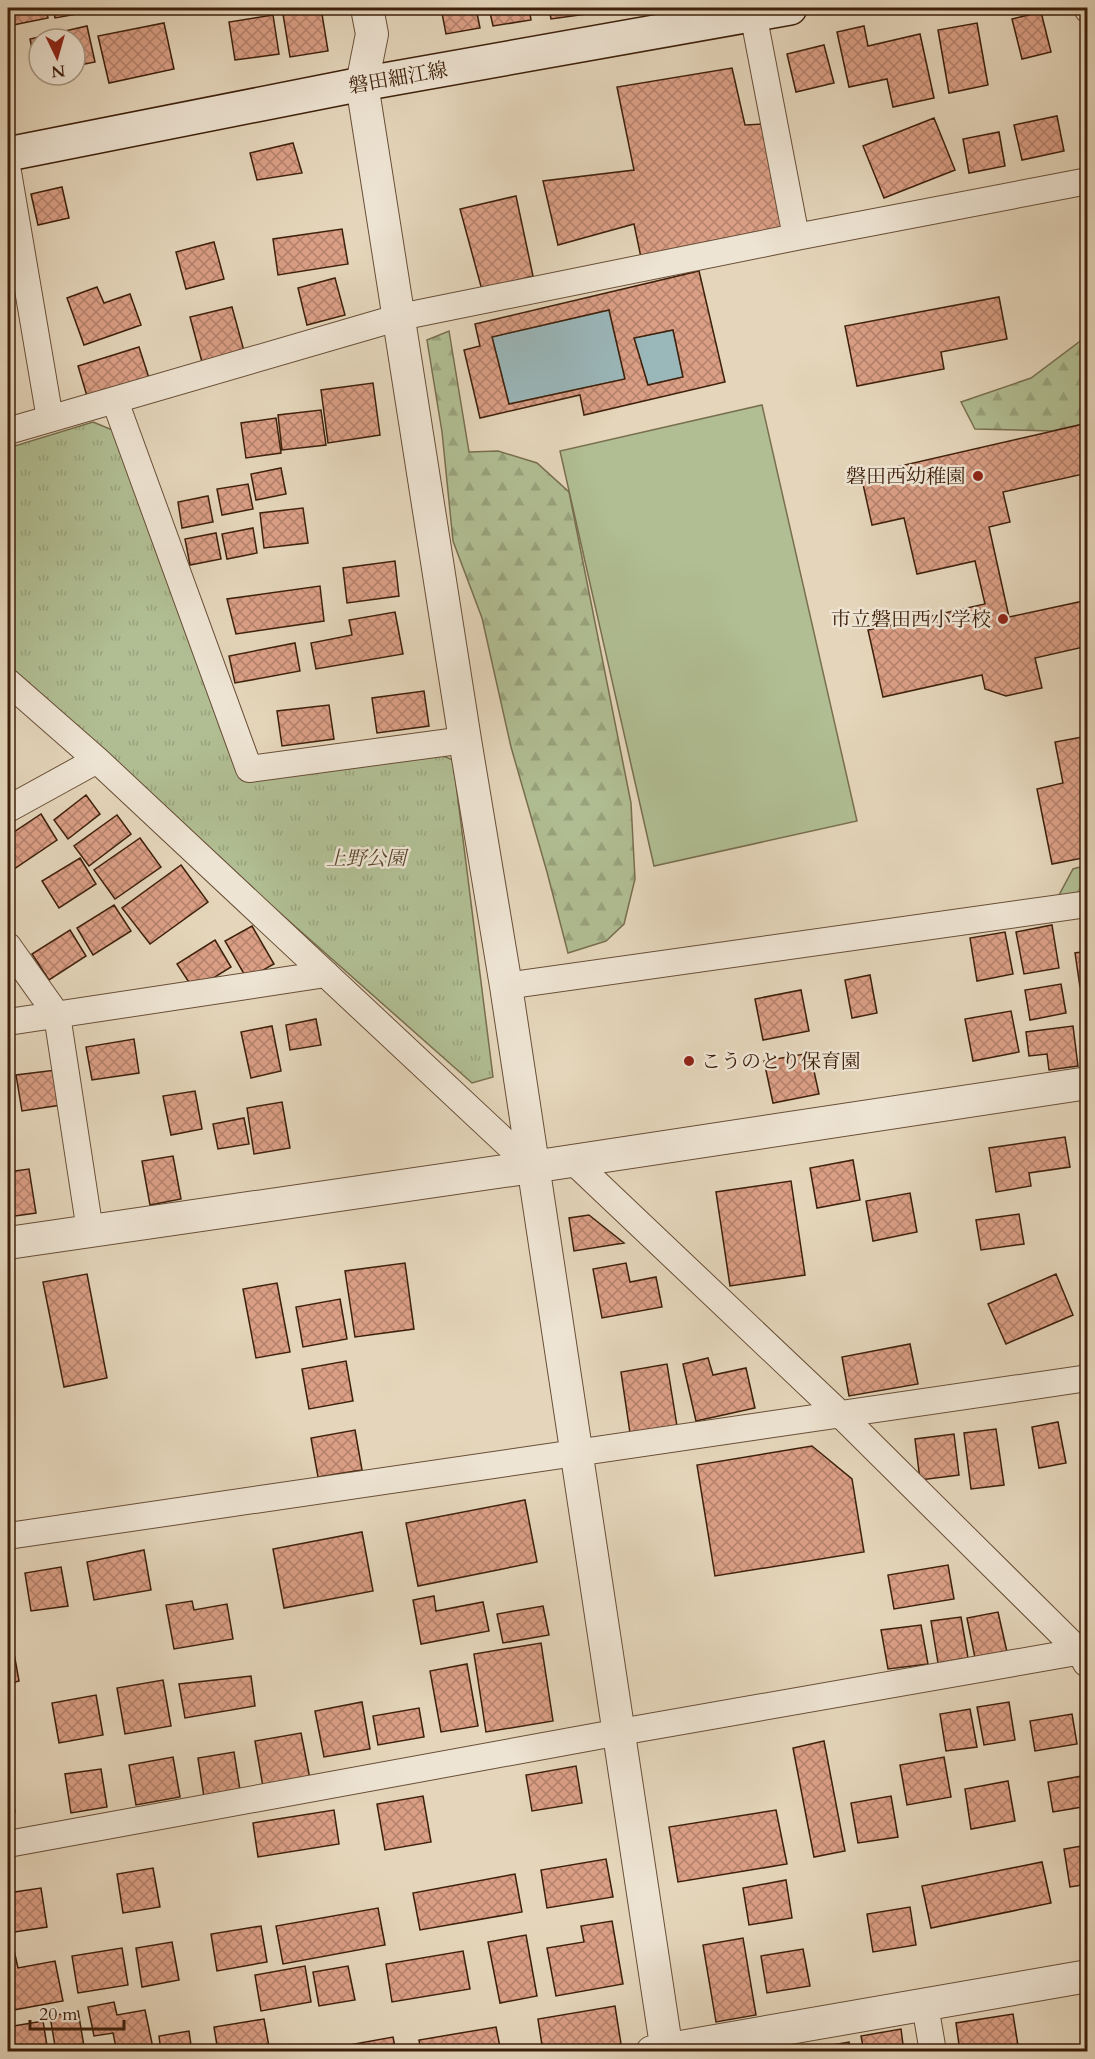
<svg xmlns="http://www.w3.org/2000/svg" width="1095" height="2059" font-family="Cardo,'Noto Serif JP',serif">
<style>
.forest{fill:url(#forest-firs);stroke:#786f4f;stroke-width:1.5}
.park{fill:url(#park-tufts);stroke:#786f4f;stroke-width:1.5}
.garden{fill:#b1be93;stroke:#786f4f;stroke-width:1.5}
.water{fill:#9ab7ba;stroke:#757b74;stroke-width:1.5}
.building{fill:url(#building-cross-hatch);stroke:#3e200b;stroke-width:1.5;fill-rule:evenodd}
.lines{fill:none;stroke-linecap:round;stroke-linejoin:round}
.minor-casing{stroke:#684e37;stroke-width:28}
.tertiary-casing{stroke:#684e37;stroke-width:34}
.secondary-casing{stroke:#3e200b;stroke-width:36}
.minor{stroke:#eee4d3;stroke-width:26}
.tertiary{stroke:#eee4d3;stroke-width:32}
.secondary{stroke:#eee4d3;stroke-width:33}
.poi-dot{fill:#8f2418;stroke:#eee4d3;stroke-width:2}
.labels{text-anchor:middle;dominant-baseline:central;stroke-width:5;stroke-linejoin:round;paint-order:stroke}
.street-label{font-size:20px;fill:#3e200b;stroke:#eee4d3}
.poi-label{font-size:20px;fill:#3e200b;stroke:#eee4d3;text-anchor:end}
.park-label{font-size:20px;font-style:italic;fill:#5b482d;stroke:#eee4d3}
</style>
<defs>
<pattern id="forest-firs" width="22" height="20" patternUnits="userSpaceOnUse" patternTransform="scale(1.5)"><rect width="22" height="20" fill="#b1be93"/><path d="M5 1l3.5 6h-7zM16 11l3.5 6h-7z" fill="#99a37d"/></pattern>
<pattern id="park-tufts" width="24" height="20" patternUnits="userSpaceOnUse" patternTransform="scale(1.5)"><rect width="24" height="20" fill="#b1be93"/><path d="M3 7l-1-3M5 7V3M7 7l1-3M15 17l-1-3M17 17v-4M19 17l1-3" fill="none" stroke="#99a37d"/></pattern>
<pattern id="building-cross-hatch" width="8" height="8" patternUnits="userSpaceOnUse" patternTransform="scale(1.5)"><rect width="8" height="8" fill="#db9f86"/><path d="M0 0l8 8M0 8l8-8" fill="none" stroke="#b3816c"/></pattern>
</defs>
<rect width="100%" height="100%" fill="#e5d6bb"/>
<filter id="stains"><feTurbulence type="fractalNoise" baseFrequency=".00333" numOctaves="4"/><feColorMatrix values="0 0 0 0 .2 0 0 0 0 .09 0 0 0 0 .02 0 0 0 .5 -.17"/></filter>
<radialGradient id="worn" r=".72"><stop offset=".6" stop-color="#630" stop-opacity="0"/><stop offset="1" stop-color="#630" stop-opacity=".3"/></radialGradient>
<path class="forest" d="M449,331L469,452L498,451L537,463L569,492L631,803L635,879L624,924L606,941L568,953L547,872L511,747L482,618L453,541L442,432L427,340Z
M1087,336V423L1052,431L975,429L961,402L1031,378Z
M1087,865V903L1051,910L1073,869Z"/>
<path class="park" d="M93,422L115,431L239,762L429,750L453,760L493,1077L472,1083L8,672V448Z"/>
<path class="garden" d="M762,405L857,821L654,866L560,451Z"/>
<path class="water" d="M609,310L625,379L509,404L492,337Z
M673,330L683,377L648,385L634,338Z"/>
<path class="building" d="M8,8H46L48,18L8,26Z
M53,8H104L105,9L55,18Z
M282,8H321L328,51L290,57Z
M441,8H476L480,28L446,34Z
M489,8H529L531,20L493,26Z
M549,8H592L593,13L551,19Z
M1041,12L1051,52L1022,59L1012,19Z
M273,15L279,54L235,60L229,22Z
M164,23L174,69L109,83L98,36Z
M977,23L988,85L949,93L938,30Z
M87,26L95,62L75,66V39H39V74H37L30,39Z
M864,26L868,46L920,34L934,98L893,107L887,79L849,87L837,32Z
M824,45L834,83L796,92L787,54Z
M732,68L745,125L764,124L795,228L643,267L634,224L558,245L543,181L634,170L617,87Z
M1057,116L1064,151L1022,160L1014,125Z
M934,118L955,170L884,198L863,146Z
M999,132L1005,166L969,173L963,139Z
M293,143L302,173L257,180L250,153Z
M62,187L69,218L38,225L31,194Z
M516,196L533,276L482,290L460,209Z
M342,229L348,264L278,275L273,239Z
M214,242L224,279L186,289L176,252Z
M699,271L725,382L584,415L580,395L480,418L464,350L480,346L475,324ZM609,310L625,379L509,404L492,337ZM673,330L683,377L648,385L634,338Z
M335,278L345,315L307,325L298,288Z
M97,287L104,303L130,294L141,325L84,345L67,298Z
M999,297L1007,339L941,352L944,369L857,386L845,326Z
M232,307L244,351L202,362L190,317Z
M139,347L149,378L87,396L78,366Z
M373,383L380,435L328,443L321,390Z
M321,410L326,445L282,450L278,415Z
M276,418L281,453L246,458L241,423Z
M1088,423V473L1003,492L1010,522L989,527L1009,617L1088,600V646L1035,658L1042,688L1006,696L985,689L982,675L883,697L868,630L985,604L975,561L917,574L904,518L872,525L861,475Z
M281,468L286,494L256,500L251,474Z
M248,484L253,509L222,515L217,489Z
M208,496L213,522L182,528L178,502Z
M303,508L308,543L264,548L260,513Z
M253,528L257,553L227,559L222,534Z
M216,533L221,559L190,565L185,539Z
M395,561L399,596L347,603L343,568Z
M320,586L324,621L236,634L227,599Z
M395,612L403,654L316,669L311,643L352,635L349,620Z
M295,643L300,671L235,683L229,656Z
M424,691L429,726L377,733L372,698Z
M329,705L334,739L282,746L277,711Z
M1088,736V857L1052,864L1037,789L1063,783L1055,742Z
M86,795L100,814L68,839L54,820Z
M41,814L57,840L8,873V836Z
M117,815L131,834L89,866L74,846Z
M140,838L161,867L115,899L94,870Z
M80,858L96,884L59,908L42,881Z
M181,865L208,902L150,944L122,908Z
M114,905L131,931L93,955L77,928Z
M1052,925L1059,968L1024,974L1016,932Z
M252,926L274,964L247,979L225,941Z
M70,930L86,956L49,980L32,954Z
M1005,932L1013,974L977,981L970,938Z
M215,940L231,967L194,990L177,964Z
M1088,951V986L1080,987L1075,953Z
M870,975L877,1013L852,1018L845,980Z
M1061,984L1066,1013L1030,1020L1025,990Z
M801,990L809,1031L763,1040L755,999Z
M1011,1011L1019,1052L973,1061L965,1019Z
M316,1019L321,1045L290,1050L286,1025Z
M272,1026L281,1071L251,1078L241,1032Z
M1073,1026L1078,1066L1049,1070L1047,1054L1029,1056L1026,1032Z
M134,1039L139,1073L92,1080L86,1047Z
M810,1053L819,1094L773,1103L764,1061Z
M56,1070L61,1105L22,1111L16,1075Z
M195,1091L202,1129L171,1135L163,1096Z
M282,1102L290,1148L254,1154L247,1108Z
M244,1118L249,1144L218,1149L213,1124Z
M1065,1137L1070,1167L1029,1173L1031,1186L996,1192L989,1148Z
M173,1156L181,1199L150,1205L142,1161Z
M853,1160L860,1200L817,1208L810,1168Z
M29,1169L36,1213L8,1217V1172Z
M791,1181L805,1275L730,1286L716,1192Z
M910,1193L917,1232L873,1241L866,1201Z
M1019,1214L1024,1244L981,1250L976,1220Z
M589,1215L624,1243L574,1251L569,1218Z
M405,1263L414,1329L355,1337L345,1271Z
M626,1263L630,1282L656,1277L662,1307L602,1318L593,1269Z
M87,1274L107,1378L64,1387L43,1282Z
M1056,1274L1073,1315L1006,1344L988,1304Z
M277,1283L290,1352L256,1358L243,1289Z
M340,1299L347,1339L303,1347L296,1307Z
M910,1344L918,1384L849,1396L842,1357Z
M708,1358L713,1375L746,1368L755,1408L696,1421L683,1364Z
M346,1361L353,1401L309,1409L302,1369Z
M667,1364L677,1426L630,1433L621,1372Z
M1058,1422L1066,1463L1039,1468L1032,1427Z
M996,1429L1004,1485L971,1489L964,1433Z
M355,1430L362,1470L318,1477L311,1438Z
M954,1434L959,1475L920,1480L915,1439Z
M812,1446L852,1479L864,1552L715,1576L697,1465Z
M525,1500L537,1562L418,1586L406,1523Z
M362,1532L373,1591L284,1608L273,1549Z
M144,1550L151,1590L94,1600L87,1562Z
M948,1565L954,1599L894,1609L888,1575Z
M61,1567L68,1606L31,1611L25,1573Z
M434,1596L436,1611L483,1602L489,1631L421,1644L413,1600Z
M192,1601L194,1610L227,1604L233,1639L174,1649L166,1605Z
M543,1606L549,1635L503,1643L497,1614Z
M998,1612L1007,1652L975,1658L967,1618Z
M961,1617L968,1658L938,1663L931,1621Z
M921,1625L928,1664L888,1669L881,1630Z
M12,1642L19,1681L8,1684V1643Z
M541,1643L553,1721L486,1732L474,1654Z
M467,1664L478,1726L441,1732L430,1671Z
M251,1676L255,1706L185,1718L179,1684Z
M163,1680L171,1726L125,1734L117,1688Z
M96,1695L103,1735L59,1743L52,1703Z
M362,1702L370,1749L324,1757L315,1711Z
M1009,1702L1015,1740L984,1745L977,1707Z
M419,1708L424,1737L378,1745L373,1716Z
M970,1709L977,1747L946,1751L940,1714Z
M1072,1714L1077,1744L1035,1751L1030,1721Z
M301,1733L310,1779L263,1787L255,1741Z
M824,1741L845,1851L814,1857L793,1748Z
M234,1752L240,1790L204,1797L198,1758Z
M173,1757L180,1797L136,1805L129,1765Z
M944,1757L951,1797L907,1805L900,1765Z
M576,1766L582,1803L532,1811L526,1775Z
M101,1769L107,1807L71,1813L65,1774Z
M8,1770L15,1812L8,1814Z
M1088,1775V1806L1053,1812L1048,1782Z
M1008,1781L1015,1821L971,1829L965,1789Z
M423,1796L431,1842L385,1850L377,1804Z
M891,1796L898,1837L858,1843L851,1803Z
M334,1810L339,1844L258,1857L253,1823Z
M776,1810L787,1864L678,1882L669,1827Z
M1088,1845V1884L1070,1887L1064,1849Z
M606,1859L613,1897L547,1908L541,1870Z
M1042,1862L1051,1903L931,1928L922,1886Z
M153,1868L160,1907L123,1913L117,1874Z
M515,1874L522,1912L420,1930L413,1893Z
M786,1880L792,1918L749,1925L743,1888Z
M41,1888L47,1927L8,1933V1893Z
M910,1907L916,1945L873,1952L867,1914Z
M378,1908L385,1945L283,1964L276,1926Z
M612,1921L623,1984L556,1996L547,1948L584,1942L581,1926Z
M261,1926L267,1962L217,1971L211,1934Z
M526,1935L537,1996L500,2003L488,1942Z
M743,1938L756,2015L716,2022L703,1945Z
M172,1942L179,1980L142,1987L136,1948Z
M13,1946L18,1968L55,1961L63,2001L8,2011V1947Z
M122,1948L128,1985L78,1993L72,1956Z
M803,1949L810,1986L767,1993L761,1956Z
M463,1951L470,1989L392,2002L386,1964Z
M305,1966L311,2002L261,2011L255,1975Z
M348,1966L355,2000L319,2006L313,1972Z
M114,2002L117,2015L145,2010L153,2048L135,2052H117L113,2033L94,2036L88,2007Z
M615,2006L621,2044L579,2052H543L538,2019Z
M78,2011L85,2052H56L50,2016Z
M1013,2014L1019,2052H960L956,2023Z
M264,2019L270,2052H218L214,2027Z
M43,2021L48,2052H8V2027Z
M496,2027L501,2052H421L419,2040Z
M901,2029L904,2052H864L861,2036Z
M189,2031L192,2052H161L159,2036Z
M393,2037L396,2052H344L343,2046Z
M849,2042L851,2052H810V2049Z"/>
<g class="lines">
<defs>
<path id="minor" d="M752,8L796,237
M1087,8L1088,10
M8,172L50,419
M115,401L249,769L465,740
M8,431L400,317L796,237L1088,181
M8,682L97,760L532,1167
M8,809L97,760
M8,946L57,1015L90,1231
M506,986L1088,904
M8,1022L326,974
M572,1160L840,1414L1080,1652L1086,1663
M8,1536L1088,1378
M8,1844L620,1732L1088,1650
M925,2005L933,2052"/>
<path id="tertiary" d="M367,8L372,34L362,84L465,740L506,986L667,2052
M8,1243L532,1167L1088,1083
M652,2052L1088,1976"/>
<path id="secondary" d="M8,154L362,84L790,8"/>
</defs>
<use href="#minor" class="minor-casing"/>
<use href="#tertiary" class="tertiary-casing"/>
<use href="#secondary" class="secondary-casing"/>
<use href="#minor" class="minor"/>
<use href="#tertiary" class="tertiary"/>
<use href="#secondary" class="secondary"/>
</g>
<g class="poi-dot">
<circle cx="978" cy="476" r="6"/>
<circle cx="1003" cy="619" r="6"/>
<circle cx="689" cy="1061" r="6"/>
</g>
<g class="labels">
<g class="street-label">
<text transform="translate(398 78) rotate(-10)">磐田細江線</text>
</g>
<g class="poi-label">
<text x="966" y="476">磐田西幼稚園</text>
<text x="991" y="619">市立磐田西小学校</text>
<text x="701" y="1061" text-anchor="start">こうのとり保育園</text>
</g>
<g class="park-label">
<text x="366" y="858">上野公園</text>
</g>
</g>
<rect width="1095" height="2059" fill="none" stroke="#e5d6bb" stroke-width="30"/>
<rect x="9" y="9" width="1077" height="2041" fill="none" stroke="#3e200b" stroke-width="3"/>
<rect x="15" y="15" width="1065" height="2029" fill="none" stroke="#3e200b" stroke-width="1.5"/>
<g transform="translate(57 57) rotate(175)"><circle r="28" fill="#eee4d3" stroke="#a89683" stroke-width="1.5"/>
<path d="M0-4.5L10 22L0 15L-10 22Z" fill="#8f2418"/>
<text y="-9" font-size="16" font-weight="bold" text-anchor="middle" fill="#3e200b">N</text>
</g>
<path d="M30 2020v9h94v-9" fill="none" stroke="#3e200b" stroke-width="3"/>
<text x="39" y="2020" font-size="18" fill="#3e200b" stroke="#eee4d3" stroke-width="4.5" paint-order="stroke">20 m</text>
<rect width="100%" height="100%" filter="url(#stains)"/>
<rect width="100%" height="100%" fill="url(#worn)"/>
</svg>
